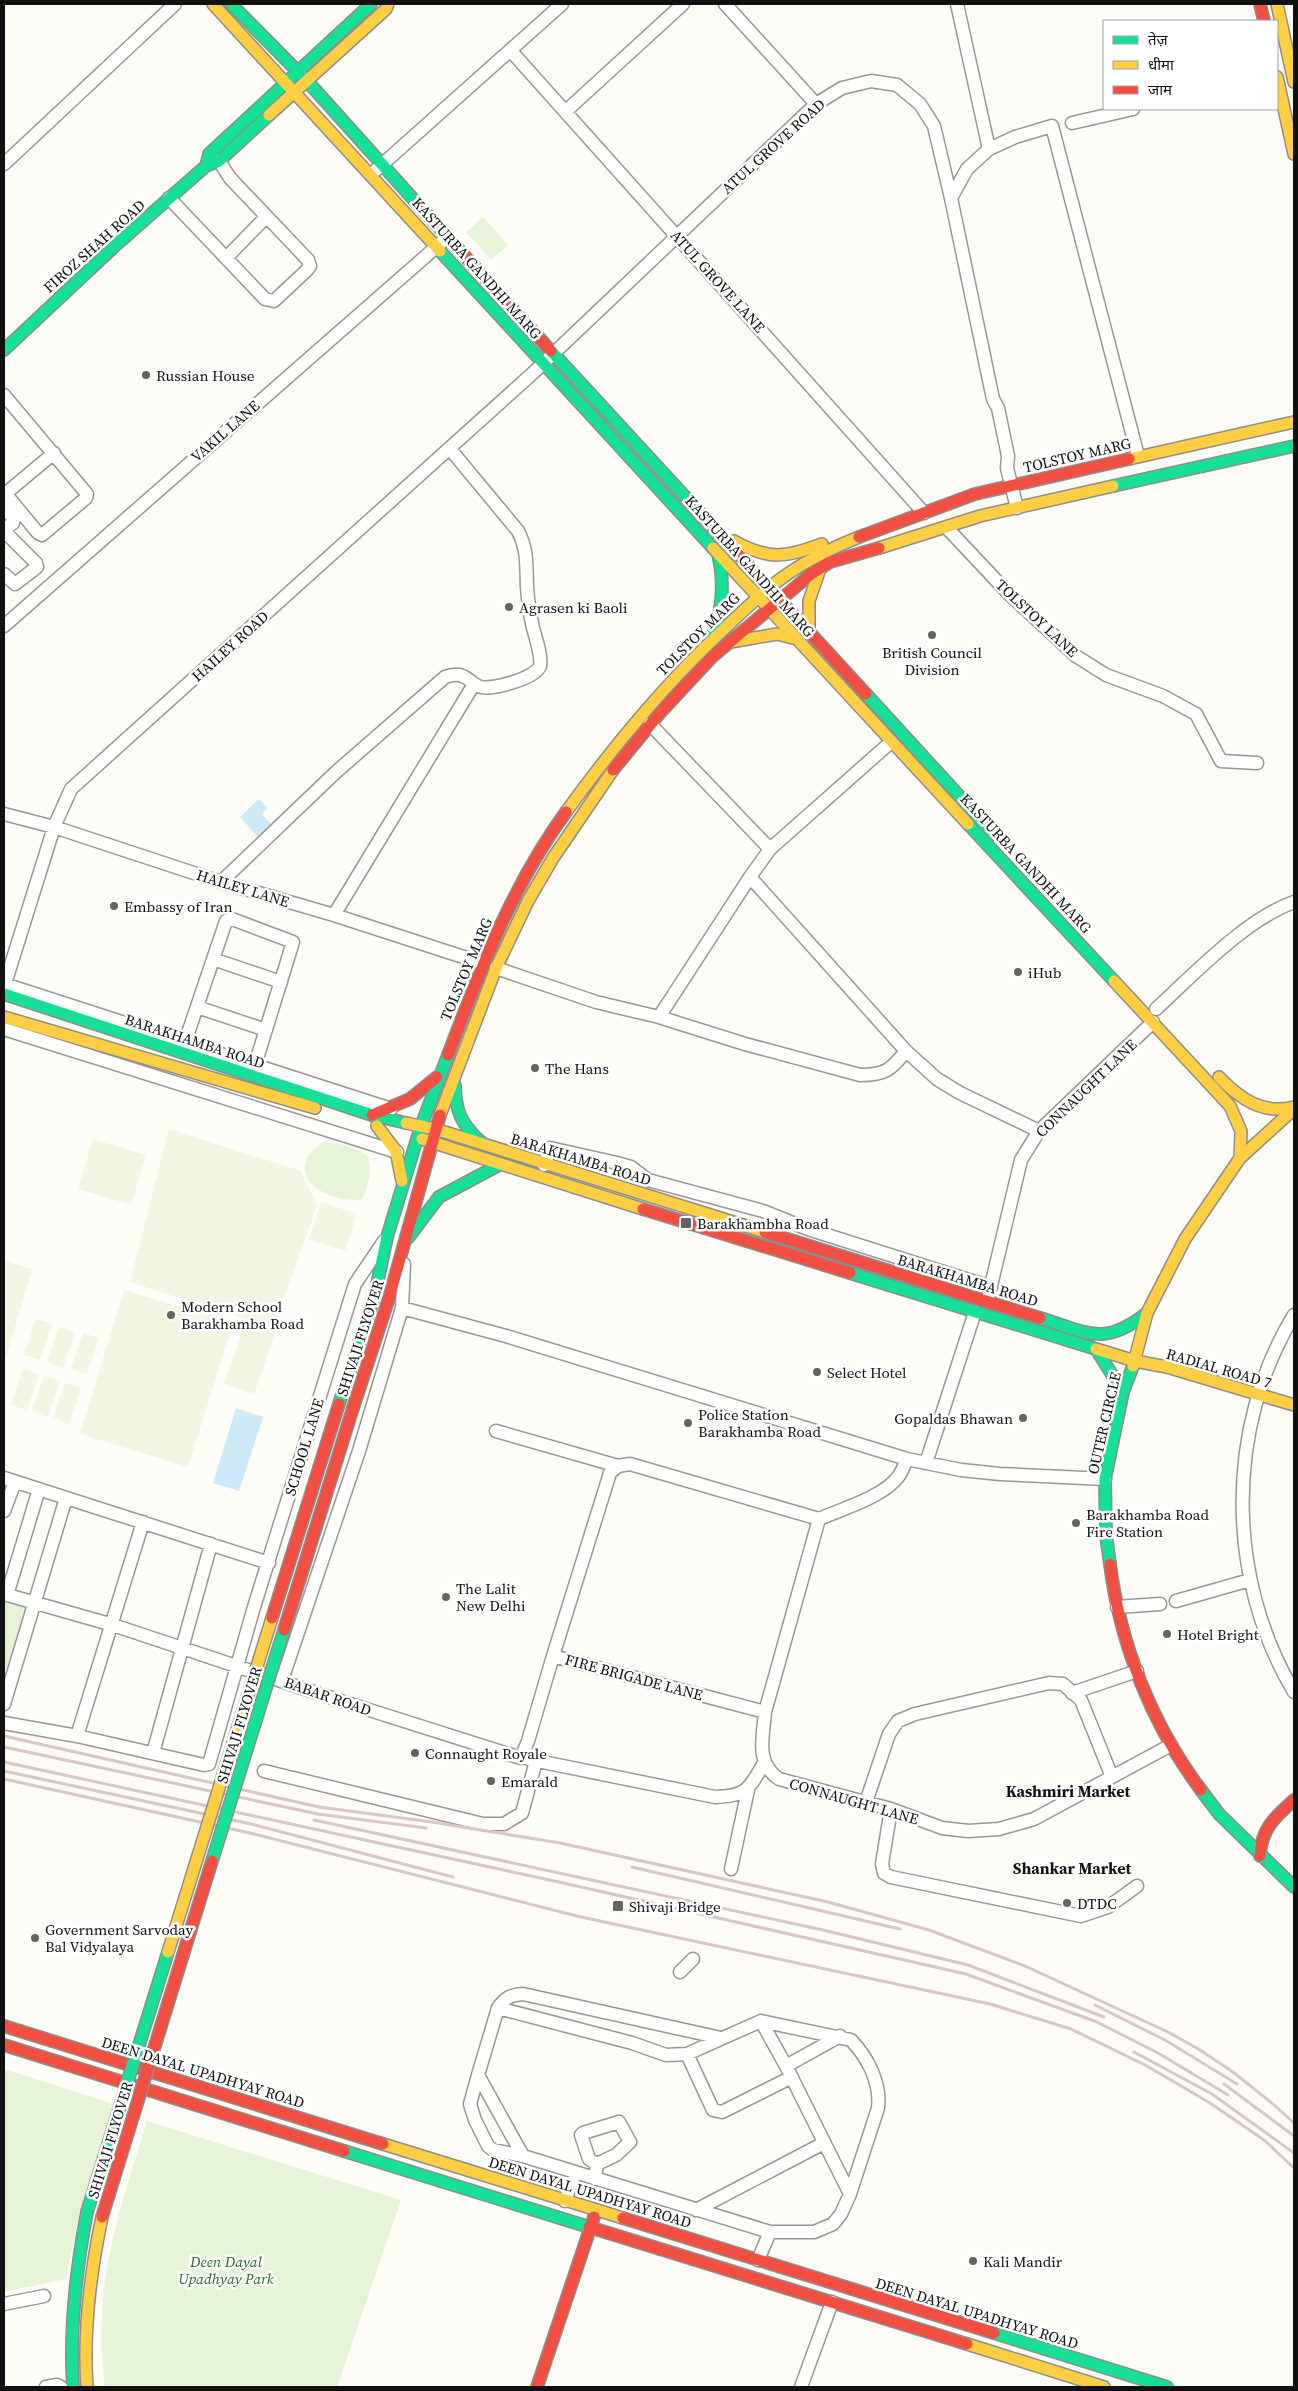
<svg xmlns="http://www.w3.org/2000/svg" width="1298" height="2391" font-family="'Source Serif 4','Noto Sans Devanagari',serif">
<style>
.green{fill:#e7f3d7}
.pitch{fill:#f0f6e1}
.water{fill:#cde8f7}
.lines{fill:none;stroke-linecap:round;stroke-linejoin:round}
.street-casing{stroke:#979795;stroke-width:15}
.fast-casing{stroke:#8e8d8b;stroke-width:14}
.slow-casing{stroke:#8e8d8b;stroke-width:14}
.jam-casing{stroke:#8e8d8b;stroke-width:14}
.street{stroke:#fffffe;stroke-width:12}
.fast{stroke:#16e098;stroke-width:11}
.slow{stroke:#ffcf43;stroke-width:11}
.jam{stroke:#f24e42;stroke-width:11}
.rail{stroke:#d9c6c7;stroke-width:3}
.fast-bridge-casing{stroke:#8e8d8b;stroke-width:14;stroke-linecap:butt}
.slow-bridge-casing{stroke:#8e8d8b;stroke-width:14;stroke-linecap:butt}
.jam-bridge-casing{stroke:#8e8d8b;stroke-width:14;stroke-linecap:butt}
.fast-bridge{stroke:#16e098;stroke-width:11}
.slow-bridge{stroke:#ffcf43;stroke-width:11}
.jam-bridge{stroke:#f24e42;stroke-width:11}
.poi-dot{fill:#646362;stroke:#fff;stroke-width:2}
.labels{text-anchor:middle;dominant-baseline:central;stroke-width:5;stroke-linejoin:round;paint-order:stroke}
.street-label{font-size:15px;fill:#111;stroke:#fff}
.poi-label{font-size:15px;fill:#111;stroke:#fff;text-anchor:start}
.park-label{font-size:15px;font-style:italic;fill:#2f6b1f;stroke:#fff}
.neighbourhood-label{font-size:16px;font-weight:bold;fill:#111;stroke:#fff}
</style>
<rect width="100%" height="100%" fill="#fdfcf7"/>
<path class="green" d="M483,217L508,245L491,260L466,232Z
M322,1142C339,1142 352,1147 367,1155C373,1172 369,1183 362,1199C341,1204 296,1188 306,1160C309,1153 317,1147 322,1142Z
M4,1602L39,1611L15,1682L4,1679Z
M4,2069L114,2104L77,2224L66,2279L4,2292Z
M147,2121L401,2200L337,2387H105C91,2289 119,2213 147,2121Z"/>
<path class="pitch" d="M169,1129L301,1171L317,1206L273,1328L130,1282Z
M93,1139L146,1155L131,1205L78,1189Z
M321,1202L357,1214L345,1251L309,1240Z
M4,1261L32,1269L4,1364Z
M124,1290L233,1323L188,1467L80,1434Z
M36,1319L52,1324L40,1360L24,1355Z
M245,1324L275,1334L254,1394L224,1384Z
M59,1327L75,1332L63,1368L47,1362Z
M83,1333L99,1338L87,1374L71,1369Z
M23,1369L39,1374L27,1410L11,1405Z
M44,1376L60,1381L48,1417L32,1411Z
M65,1383L81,1388L69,1424L53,1418Z"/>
<path class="water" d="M259,799L268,808L262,814L271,824L258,837L240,817Z
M236,1408L263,1417L239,1491L213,1483Z"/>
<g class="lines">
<defs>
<path id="street" d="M725,4L816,104
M511,51L924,513
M566,111L683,4
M1072,123L1133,109
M989,149L1015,137L1052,126L1138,456
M4,164L175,4
M376,170L562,4
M169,198L265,299L274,301L307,270L310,266L308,260L230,178L219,161
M951,198L967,169L989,149L957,4
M226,258L266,217
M4,395L87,494L86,498L42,535L38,533L4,492
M450,449L518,531C528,550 526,565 527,587C528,601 530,615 533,628C536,639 542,656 540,666C536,678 493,690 481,687C479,687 477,685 474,684
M5,494L54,453
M4,507L14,519L13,523L6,528V533L36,563L37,567L15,584L4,574
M947,528L1009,594L1076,656L1106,675L1163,696L1196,714L1221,761L1257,763
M4,626L442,242
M650,724L770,849L891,742
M4,814L54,827L221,882L334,915L482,963
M750,877L770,849
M221,882L336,772L445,677C458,672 464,675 474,684L334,915
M213,959L281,982
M496,968L596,1002L659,1017L745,1044L860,1075C885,1075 891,1070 906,1051L937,1079L960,1093L1039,1131
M4,984L391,1109
M4,987L54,827L71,789L533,373L816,104L842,88L871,81L897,85L920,104L934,126L951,198L993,399L998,408L1008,456L1007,468L1017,508
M197,1007L266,1030
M1156,1009C1194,974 1246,919 1294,902
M659,1017L750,877L906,1051
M4,1029L397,1152
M185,1042L226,921L232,919L293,942L255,1065
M544,1165L550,1148L617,1163L631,1167L648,1180L763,1211L808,1229L991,1287
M989,1294L1021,1160L1039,1131L1153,1022
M402,1308L506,1336L907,1459L961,1470L1000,1474L1105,1479
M1294,1315C1225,1428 1226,1578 1294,1692
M496,1431L618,1466L630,1464L819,1519
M907,1459C904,1465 902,1472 898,1477C883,1497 842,1509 819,1519L765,1712C763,1738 755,1762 779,1779L891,1809L942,1828L968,1831L999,1829L1034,1819L1171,1745
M926,1463L975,1312
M618,1466L610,1473L553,1656L765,1712
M4,1478L269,1563
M4,1511L15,1482
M4,1594L113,1625L341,1701L521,1758L528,1741L553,1656
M7,1595L39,1489
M1176,1601L1250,1580
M1117,1607L1160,1604
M282,1680L359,1451L402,1308L404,1264
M1072,1693L1137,1671
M4,1704L66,1498
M4,1723L77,1736L204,1765L209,1764L254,1607L355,1284L384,1241
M77,1736L143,1522
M153,1753L211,1544
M528,1759L715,1797C747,1796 749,1789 764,1763
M264,1771L483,1824H504L522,1813L536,1761
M866,1802L889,1734L898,1721L915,1714L1049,1683L1063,1684L1081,1700L1112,1777
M891,1809L882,1864L884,1873L891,1877L1081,1916L1108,1907L1137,1886
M731,1869L748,1790
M680,1972L693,1959
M498,2008L632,2043L666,2055L687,2054L761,2021L851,2040C868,2058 881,2083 878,2108L850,2194L841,2214L833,2224L814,2232H770L758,2260
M761,2021L786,2066L850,2194
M721,2038L523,1994C510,1995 505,1998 498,2008L478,2075L523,2156L770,2232
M687,2054L713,2110L722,2112L792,2077
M786,2066L840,2036
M478,2075L470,2104L475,2120L488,2146L493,2150L523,2156
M595,2179L597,2164L616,2155L630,2142L619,2122L583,2133L581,2135L589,2159L597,2164
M565,2201L575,2173
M696,2210L824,2143
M4,2304L44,2296
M46,2387L57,2385L61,2387
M801,2387L832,2302"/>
<path id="fast" d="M231,4L308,82L423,210
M206,166L209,154L371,4
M440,251L713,548
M4,350L117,244L206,166L219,161L269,115
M551,351L736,552
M1113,486L1294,446
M712,638C723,610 725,584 718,554
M866,694L994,834
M968,824L1114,981
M4,994L372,1115L406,1123
M455,1085C455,1111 462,1125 481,1142
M408,1238L439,1197L499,1165
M850,1273L1096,1349L1123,1392
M1040,1318C1088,1333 1104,1347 1147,1313
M339,1404L375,1294L387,1237L421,1126L448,1055
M1110,1564L1106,1535L1105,1479L1123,1392L1133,1366
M1201,1790L1219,1814L1294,1887
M344,2151L589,2227
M994,2333L1167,2387
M73,2387C69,2328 76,2270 87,2212"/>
<path id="slow" d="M213,4L440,251
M1277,4L1294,82
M1277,77L1294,154
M269,115L386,9L388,4
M1129,459L1294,422
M734,541C770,561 785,557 822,544
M713,548L968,824
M879,548L980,516L1113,486
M809,633V601L820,569
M731,642L777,634L797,639
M566,812C613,747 663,686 722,631C741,613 760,594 782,578C805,561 832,548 859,537
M1114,981L1230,1106L1241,1131L1240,1158
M4,1017L315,1108
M1219,1077C1240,1099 1263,1115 1294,1107
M440,1115L496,968L528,901L553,858L613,770
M406,1123L435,1129L765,1232
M377,1126L396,1151L402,1181
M422,1139L643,1209
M1096,1349L1135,1361L1167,1367L1294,1405
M1133,1366L1147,1313L1185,1239L1240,1158L1294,1109
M383,2144L623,2218
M967,2344L1104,2387
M87,2387C83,2329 90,2274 102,2217"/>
<path id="jam" d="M1260,4L1264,21
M423,210L551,351
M859,537L975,494L1129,459
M736,552L866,694
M613,770L659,714L712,657L811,574L830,562L879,548
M448,1055C480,970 512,886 566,812
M372,1115L410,1099L437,1077
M643,1209L850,1273
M765,1232L1040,1318
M353,1408L389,1298L440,1115
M1110,1564C1120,1644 1152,1725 1201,1790
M1260,1856C1261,1829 1275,1817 1294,1800
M4,2026L383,2144
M4,2045L344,2151
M623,2218L994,2333
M589,2227L967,2344
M537,2387L594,2217"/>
</defs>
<use href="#street" class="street-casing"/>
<use href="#fast" class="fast-casing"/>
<use href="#slow" class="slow-casing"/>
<use href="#jam" class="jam-casing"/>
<use href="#street" class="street"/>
<use href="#fast" class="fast"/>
<use href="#slow" class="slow"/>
<use href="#jam" class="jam"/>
<path class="rail" d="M4,1736L319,1807L432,1822L560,1843L828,1902L929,1930L1025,1966L1168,2032L1200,2050L1233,2072L1273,2104L1294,2123
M4,1747L318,1814L426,1828
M4,1762L559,1882L966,1974L1097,2022L1158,2053L1228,2095
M4,1771L251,1824L453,1877
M4,1779L250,1833L581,1917L990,2004L1071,2029L1147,2066L1210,2103L1264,2140L1294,2168
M314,1820L823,1930L968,1965L1104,2017
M632,1867L900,1929
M1095,2005L1165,2040L1237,2084
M1134,2052L1212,2094L1294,2153
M1224,2084L1294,2136"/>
<defs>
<path id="fast-bridge" d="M212,1861L284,1630
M87,2212L168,1952"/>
<path id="slow-bridge" d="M168,1952L272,1618"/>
<path id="jam-bridge" d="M272,1618L339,1404
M284,1630L353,1408
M102,2217L212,1861"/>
</defs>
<use href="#fast-bridge" class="fast-bridge-casing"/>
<use href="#slow-bridge" class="slow-bridge-casing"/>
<use href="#jam-bridge" class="jam-bridge-casing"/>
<use href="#fast-bridge" class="fast-bridge"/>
<use href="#slow-bridge" class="slow-bridge"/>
<use href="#jam-bridge" class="jam-bridge"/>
</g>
<g class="poi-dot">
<circle cx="146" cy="375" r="5"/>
<circle cx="509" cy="607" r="5"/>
<circle cx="932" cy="635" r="5"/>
<circle cx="114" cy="906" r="5"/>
<circle cx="1018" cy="972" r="5"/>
<circle cx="535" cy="1068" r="5"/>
<rect x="680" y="1217" width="12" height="12" rx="2.5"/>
<circle cx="171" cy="1315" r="5"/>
<circle cx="817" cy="1372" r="5"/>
<circle cx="1023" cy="1418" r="5"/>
<circle cx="688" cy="1423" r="5"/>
<circle cx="1076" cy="1523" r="5"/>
<circle cx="446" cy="1597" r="5"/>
<circle cx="1167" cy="1634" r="5"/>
<circle cx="415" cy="1753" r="5"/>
<circle cx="491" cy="1781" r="5"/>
<circle cx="1067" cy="1903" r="5"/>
<rect x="612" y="1900" width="12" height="12" rx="2.5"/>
<circle cx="35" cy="1938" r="5"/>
<circle cx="973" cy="2261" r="5"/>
</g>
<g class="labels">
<g class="street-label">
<text transform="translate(773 146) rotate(-42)">ATUL GROVE ROAD</text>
<text transform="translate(94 246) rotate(-42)">FIROZ SHAH ROAD</text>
<text transform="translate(477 268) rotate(48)">KASTURBA GANDHI MARG</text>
<text transform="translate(718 281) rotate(48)">ATUL GROVE LANE</text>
<text transform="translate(225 431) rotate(-41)">VAKIL LANE</text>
<text transform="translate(1077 455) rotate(-13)">TOLSTOY MARG</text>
<text transform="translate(750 566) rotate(48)">KASTURBA GANDHI MARG</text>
<text transform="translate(1037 618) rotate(43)">TOLSTOY LANE</text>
<text transform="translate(698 634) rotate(-45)">TOLSTOY MARG</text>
<text transform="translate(230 646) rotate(-42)">HAILEY ROAD</text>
<text transform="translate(1026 863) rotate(47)">KASTURBA GANDHI MARG</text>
<text transform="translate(243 888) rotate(17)">HAILEY LANE</text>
<text transform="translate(466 969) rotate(-67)">TOLSTOY MARG</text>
<text transform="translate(195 1041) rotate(18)">BARAKHAMBA ROAD</text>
<text transform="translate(1086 1088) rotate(-44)">CONNAUGHT LANE</text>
<text transform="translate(581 1159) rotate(17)">BARAKHAMBA ROAD</text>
<text transform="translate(968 1280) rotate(17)">BARAKHAMBA ROAD</text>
<text transform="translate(360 1338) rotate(-72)">SHIVAJI FLYOVER</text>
<text transform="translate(1219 1368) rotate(16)">RADIAL ROAD 7</text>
<text transform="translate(1104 1423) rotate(-77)">OUTER CIRCLE</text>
<text transform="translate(304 1447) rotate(-73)">SCHOOL LANE</text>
<text transform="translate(634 1677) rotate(15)">FIRE BRIGADE LANE</text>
<text transform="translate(328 1696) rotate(19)">BABAR ROAD</text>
<text transform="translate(239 1725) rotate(-73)">SHIVAJI FLYOVER</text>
<text transform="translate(854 1801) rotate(16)">CONNAUGHT LANE</text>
<text transform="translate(203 2072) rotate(17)">DEEN DAYAL UPADHYAY ROAD</text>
<text transform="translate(110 2140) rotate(-73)">SHIVAJI FLYOVER</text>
<text transform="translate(590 2192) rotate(17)">DEEN DAYAL UPADHYAY ROAD</text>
<text transform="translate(977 2313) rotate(17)">DEEN DAYAL UPADHYAY ROAD</text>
</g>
<g class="poi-label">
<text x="156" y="375">Russian House</text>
<text x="519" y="607">Agrasen ki Baoli</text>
<text x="932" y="652" text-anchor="middle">British Council<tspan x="932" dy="17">Division</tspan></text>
<text x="124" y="906">Embassy of Iran</text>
<text x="1028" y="972">iHub</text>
<text x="545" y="1068">The Hans</text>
<text x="697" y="1223">Barakhambha Road</text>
<text x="181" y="1306">Modern School<tspan x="181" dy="17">Barakhamba Road</tspan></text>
<text x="827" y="1372">Select Hotel</text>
<text x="698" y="1414">Police Station<tspan x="698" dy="17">Barakhamba Road</tspan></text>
<text x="1013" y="1418" text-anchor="end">Gopaldas Bhawan</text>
<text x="1086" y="1514">Barakhamba Road<tspan x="1086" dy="17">Fire Station</tspan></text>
<text x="456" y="1588">The Lalit<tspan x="456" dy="17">New Delhi</tspan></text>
<text x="1177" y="1634">Hotel Bright</text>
<text x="425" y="1753">Connaught Royale</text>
<text x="501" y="1781">Emarald</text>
<text x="1077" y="1903">DTDC</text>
<text x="629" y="1906">Shivaji Bridge</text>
<text x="45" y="1929">Government Sarvoday<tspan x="45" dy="17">Bal Vidyalaya</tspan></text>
<text x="983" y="2261">Kali Mandir</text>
</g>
<g class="park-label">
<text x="226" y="2261">Deen Dayal<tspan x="226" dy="17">Upadhyay Park</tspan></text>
</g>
<g class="neighbourhood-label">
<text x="1068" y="1791">Kashmiri Market</text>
<text x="1072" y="1868">Shankar Market</text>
</g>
</g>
<rect width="1298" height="2391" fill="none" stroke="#111111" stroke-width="10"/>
<rect x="1103" y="20" width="175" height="90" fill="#ffffff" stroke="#a0a0a0"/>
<rect x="1113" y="36" width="25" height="8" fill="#16e098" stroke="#a0a0a0"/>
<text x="1148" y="45" font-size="15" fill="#111111">तेज़</text>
<rect x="1113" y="61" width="25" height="8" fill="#ffcf43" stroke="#a0a0a0"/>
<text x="1148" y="70" font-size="15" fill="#111111">धीमा</text>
<rect x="1113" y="86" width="25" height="8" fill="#f24e42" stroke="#a0a0a0"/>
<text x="1148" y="95" font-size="15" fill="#111111">जाम</text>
</svg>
